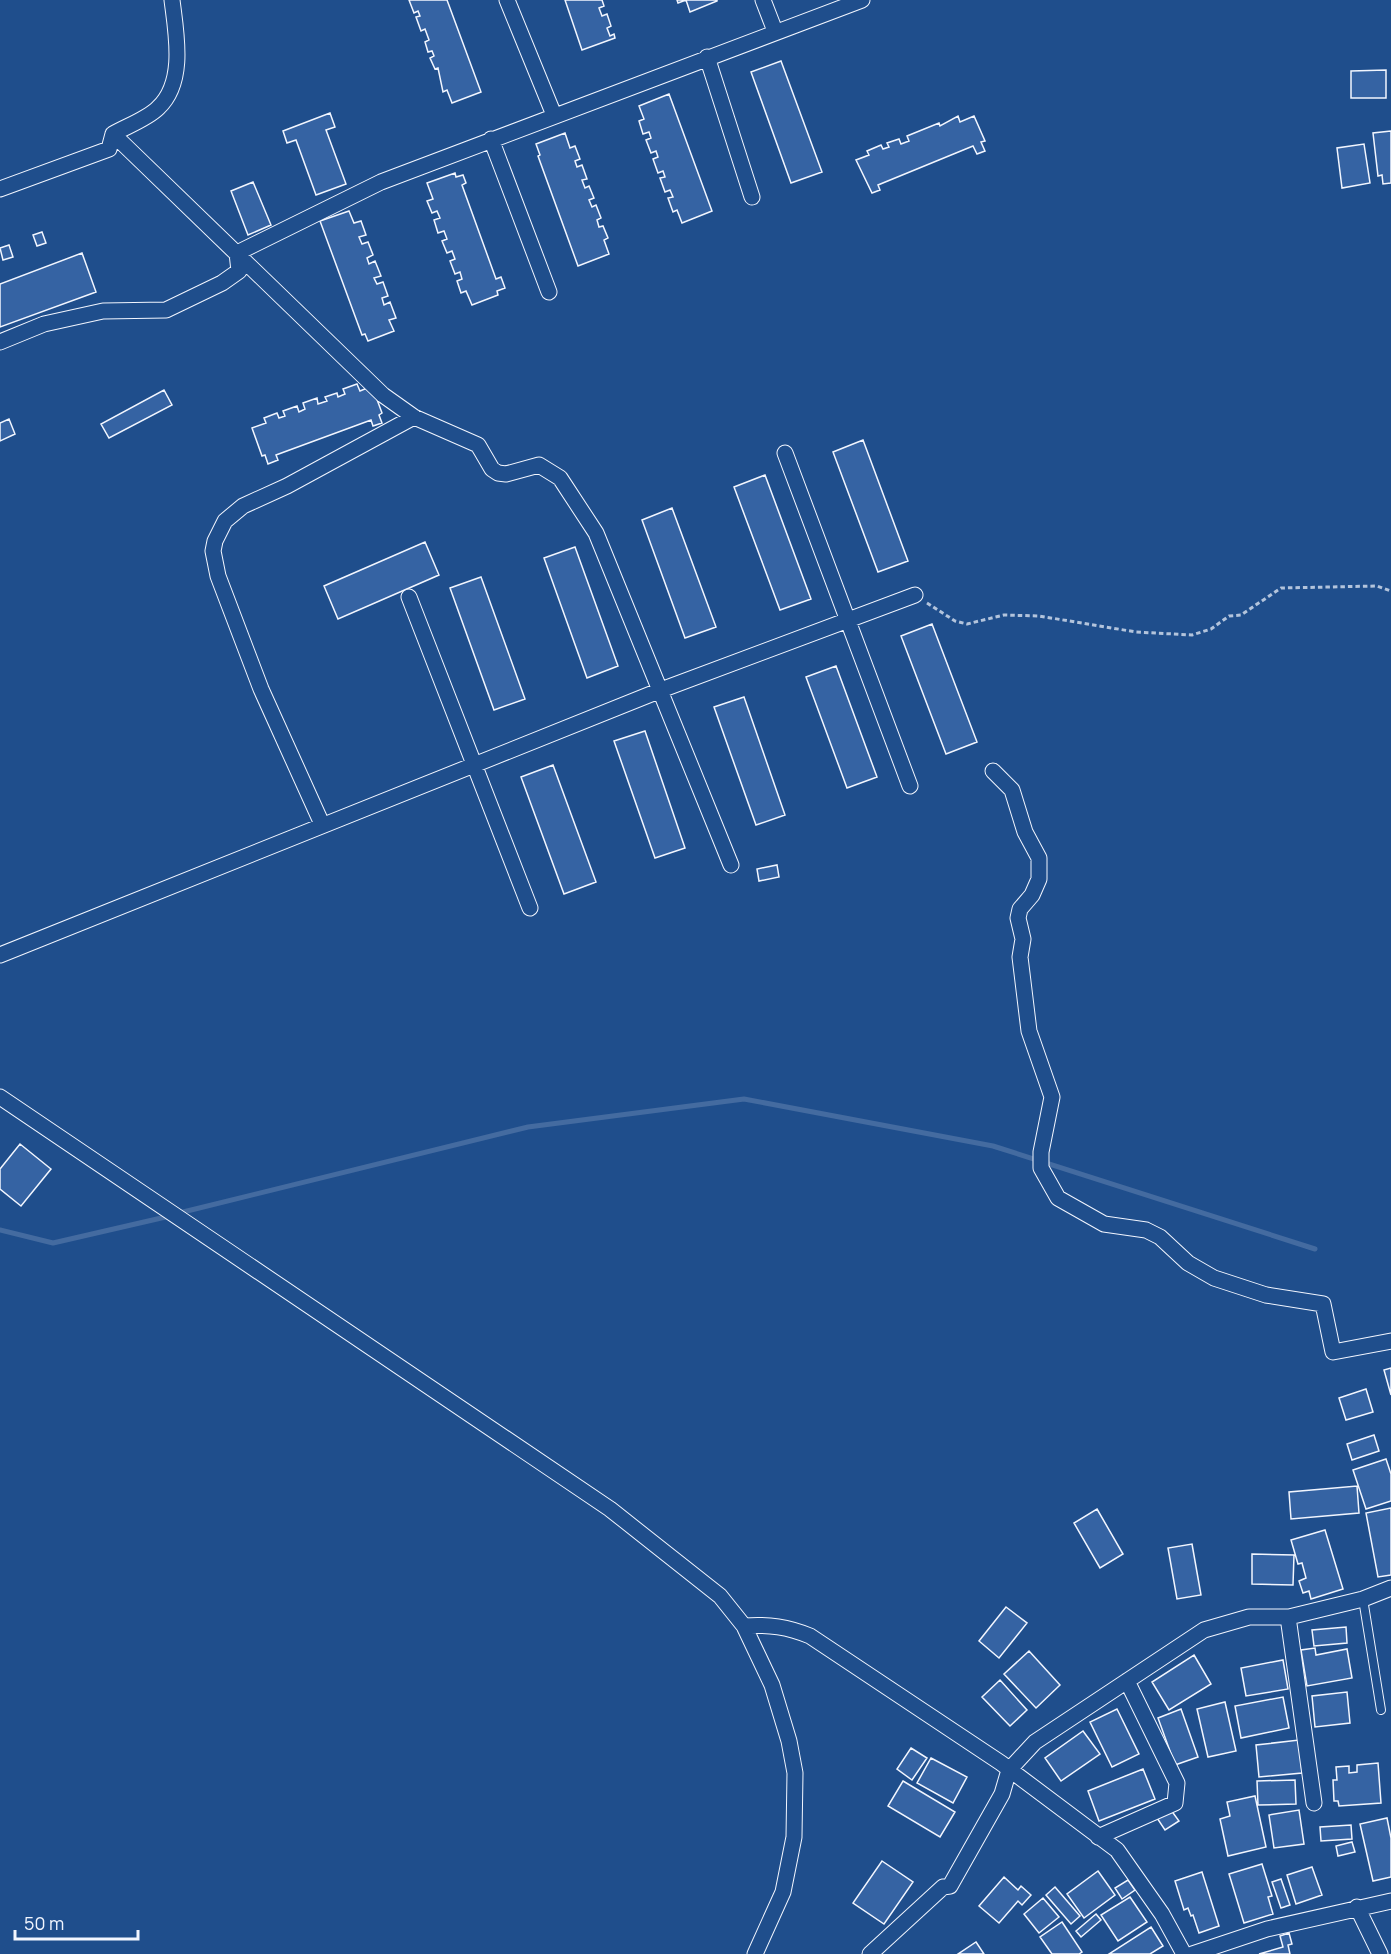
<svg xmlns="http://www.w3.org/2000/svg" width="1391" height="1954" font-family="Manrope,sans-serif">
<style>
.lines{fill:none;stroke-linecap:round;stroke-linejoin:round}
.stream{stroke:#446ba0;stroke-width:5}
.building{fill:#3563a3;stroke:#f2f6ff;stroke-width:1.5}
.lane-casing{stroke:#f2f6ff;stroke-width:10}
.street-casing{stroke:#f2f6ff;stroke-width:17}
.path{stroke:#b3c4dc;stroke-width:3;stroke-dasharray:4.5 3;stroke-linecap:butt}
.lane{stroke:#1f4e8c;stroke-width:8}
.street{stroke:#1f4e8c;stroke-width:15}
</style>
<rect width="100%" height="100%" fill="#1f4e8c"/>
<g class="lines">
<path class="stream" d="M179,1213L528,1127L744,1099L993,1146L1315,1249
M0,1230L53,1243L170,1216"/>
</g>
<path class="building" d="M409,0H447L481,92L452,103L447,90L443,92L438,68L435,69L430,58L434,56L432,51L428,52L425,42L429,40L425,29L421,31L416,17L420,16L418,11L414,13Z
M565,0H602L604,6L599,8L602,16L607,14L611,26L607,28L610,36L614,34L615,38L582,50Z
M677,0H717V1L690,12L686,0L678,3Z
M781,61L822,172L791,183L751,72Z
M1386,70V98H1351V71Z
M669,94L712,211L682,223L677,210L673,212L668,198L673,197L670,190L665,192L660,178L665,177L663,171L658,173L653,159L658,157L656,151L651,153L646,140L651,138L649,132L643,134L639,121L644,119L639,106Z
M330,113L335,127L326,130L346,184L316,195L296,140L287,143L283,131Z
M958,116L960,122L974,116L985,141L981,142L985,151L977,154L973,146L878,185L880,190L872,193L856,160L869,155L867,151L881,145L883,149L889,147L887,143L899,139L901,144L909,141L907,136L939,123L940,126Z
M1391,131V183L1383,184L1382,175L1378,176L1373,133Z
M565,133L570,148L575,146L580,159L575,161L577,167L582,165L587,179L582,180L585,188L589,186L594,198L589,200L592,207L596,205L601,218L597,220L599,227L603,226L608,238L604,240L609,254L578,266L538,156L540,155L536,144Z
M1364,144L1370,183L1342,188L1337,148Z
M455,173L456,177L463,175L466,183L462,185L496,279L501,277L505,288L497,291L498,295L472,305L466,291L461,293L457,281L462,279L460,272L455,274L450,261L455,259L452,251L447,253L442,241L447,239L444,231L438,233L434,220L440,218L437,211L432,213L427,201L433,199L427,183Z
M253,182L271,225L248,235L231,191Z
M349,211L354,223L361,221L366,235L359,237L362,244L368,242L373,255L367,258L369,264L375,261L381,276L374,278L377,284L383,282L388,296L382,298L384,305L390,302L396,318L389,320L394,331L368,341L365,334L362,335L320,221Z
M42,232L46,243L37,246L33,235Z
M9,245L13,257L3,260L0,248Z
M82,253L96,292L0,327V284Z
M357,384L360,391L372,386L382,413L379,415L382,423L373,426L371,420L276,455L278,460L268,464L265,455L262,456L252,428L266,423L264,418L277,413L279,418L285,416L283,411L297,406L299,412L305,409L303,403L317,398L318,404L327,401L325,397L337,393L338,397L345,394L343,389Z
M164,390L172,405L109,438L101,424Z
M9,419L15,434L0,441V423Z
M863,440L908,561L878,572L833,452Z
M765,475L811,599L780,610L734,487Z
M672,508L716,627L685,638L642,520Z
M425,542L439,575L338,619L324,586Z
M575,547L618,666L587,678L544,558Z
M481,577L525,699L494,710L450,588Z
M932,624L977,742L946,754L901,636Z
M836,666L877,777L847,788L806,677Z
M744,697L785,815L756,825L714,707Z
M645,731L685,848L655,858L614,741Z
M553,765L596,882L564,894L521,777Z
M777,865L779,877L759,881L757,869Z
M20,1144L51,1169L21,1206L0,1189V1169Z
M1391,1368V1395L1384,1370Z
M1366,1389L1373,1412L1346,1420L1339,1398Z
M1374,1435L1379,1451L1352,1460L1347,1444Z
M1386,1459L1391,1474V1501L1366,1509L1353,1470Z
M1357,1486L1359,1513L1291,1519L1289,1492Z
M1391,1508V1575L1378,1577L1366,1513Z
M1097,1509L1123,1554L1100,1568L1074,1523Z
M1325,1530L1343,1589L1311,1599L1309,1591L1303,1593L1299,1581L1306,1578L1302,1563L1298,1564L1291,1540Z
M1192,1544L1201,1595L1177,1599L1168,1548Z
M1252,1554L1294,1555L1293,1585L1252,1584Z
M1006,1607L1027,1623L999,1658L979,1641Z
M1346,1627L1347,1643L1314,1646L1312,1630Z
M1315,1648L1316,1655L1347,1649L1352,1678L1307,1686L1301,1650Z
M1029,1651L1060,1685L1036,1708L1004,1674Z
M1194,1655L1211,1684L1169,1710L1152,1682Z
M1283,1660L1288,1689L1246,1696L1241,1668Z
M1000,1680L1027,1710L1010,1726L982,1697Z
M1347,1692L1350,1723L1315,1727L1312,1696Z
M1283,1697L1289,1728L1241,1738L1235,1706Z
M1225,1702L1236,1751L1208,1757L1197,1709Z
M1117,1709L1139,1754L1112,1767L1090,1722Z
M1181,1709L1198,1757L1175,1765L1158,1718Z
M1083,1731L1100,1754L1061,1781L1045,1758Z
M1299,1740L1302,1773L1259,1777L1256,1745Z
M911,1748L927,1758L912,1780L897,1769Z
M931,1758L967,1777L953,1803L917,1783Z
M1378,1763L1381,1803L1339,1806L1338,1801H1334L1333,1780H1337L1336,1767L1349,1766V1773L1357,1772V1765Z
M1143,1769L1155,1799L1099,1821L1088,1791Z
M1295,1780L1296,1804L1258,1805L1257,1781Z
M903,1781L955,1812L940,1837L888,1806Z
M1255,1796L1266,1847L1228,1856L1220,1819L1230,1816L1227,1802Z
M1168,1806L1179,1821L1165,1830L1155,1815Z
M1299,1810L1304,1844L1274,1848L1269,1815Z
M1387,1818L1391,1838V1877L1373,1881L1360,1824Z
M1351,1825L1352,1839L1321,1841L1320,1827Z
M1352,1842L1355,1852L1338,1856L1336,1846Z
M882,1861L913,1882L884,1924L853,1903Z
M1262,1864L1272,1896L1268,1897L1273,1914L1244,1923L1229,1874Z
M1312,1867L1322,1895L1296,1904L1287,1875Z
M1098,1871L1115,1895L1084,1918L1067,1894Z
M1202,1872L1219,1926L1199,1933L1193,1915L1191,1916L1188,1908L1184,1910L1175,1881Z
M1004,1877L1018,1890L1021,1886L1031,1895L1022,1905L1018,1901L999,1923L979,1906Z
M1281,1879L1290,1905L1281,1908L1272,1882Z
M1128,1880L1135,1890L1122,1899L1115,1888Z
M1055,1887L1080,1916L1071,1924L1046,1895Z
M1130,1897L1147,1922L1118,1941L1101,1915Z
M1043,1898L1059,1917L1039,1933L1024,1914Z
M1096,1914L1101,1920L1081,1937L1076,1931Z
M1062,1922L1082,1952L1079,1954H1052L1040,1937Z
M1151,1927L1163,1946L1150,1954H1109Z
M1289,1933L1292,1944L1288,1945L1290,1954H1259L1283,1947L1280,1936Z
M976,1942L984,1954H958Z"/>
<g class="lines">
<defs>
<path id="lane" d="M1363,1599L1381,1710"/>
<path id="street" d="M507,0L554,115
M763,0L775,31
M707,57L752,197
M113,134L383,395L414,417L478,445L492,469L498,473L506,474L539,465L560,478L596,533L731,865
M491,139L549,292
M0,189L109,149L113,134C127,126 147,119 158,108C186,82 176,33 172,0
M0,342L44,324L103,311L166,310L222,283L239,271L237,253L381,182L862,0
M785,453L910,786
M409,597L530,908
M993,771L1012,790L1025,832L1039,858V879L1032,895L1020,909L1018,918L1023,939L1020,957L1029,1031L1052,1097L1041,1152V1168L1058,1198L1104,1224L1146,1230L1160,1237L1188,1263L1214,1278L1266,1295L1323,1304L1333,1352L1391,1341
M322,824L261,689L218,576L213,551L215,541L225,521L243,506L287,486L414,417
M0,955L661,690L915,595
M0,1097L610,1509L720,1596L744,1626L772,1685L789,1741L795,1773L794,1837L783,1892L755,1954
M1288,1617L1314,1803
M744,1626C769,1624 788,1627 810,1636L1001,1763L1117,1850L1162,1914L1184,1954
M1098,1837L1175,1803L1177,1783L1127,1681
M1357,1907L1380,1954
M870,1954L943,1887L950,1886L1002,1794L1009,1770L1035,1742L1204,1630L1249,1617H1289L1363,1599L1391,1588
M1192,1954L1267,1929L1391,1901"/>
</defs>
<use href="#lane" class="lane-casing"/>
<use href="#street" class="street-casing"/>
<path class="path" d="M927,603L955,621L967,624L1004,615L1039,616L1136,632L1192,635L1211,629L1229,616L1241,615L1281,588L1377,586L1391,591"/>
<use href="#lane" class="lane"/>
<use href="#street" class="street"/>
</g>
<path d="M15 1930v9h123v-9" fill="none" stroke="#f2f6ff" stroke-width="3"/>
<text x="24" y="1930" font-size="18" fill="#f2f6ff" stroke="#1f4e8c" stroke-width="4.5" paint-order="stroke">50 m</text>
</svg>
